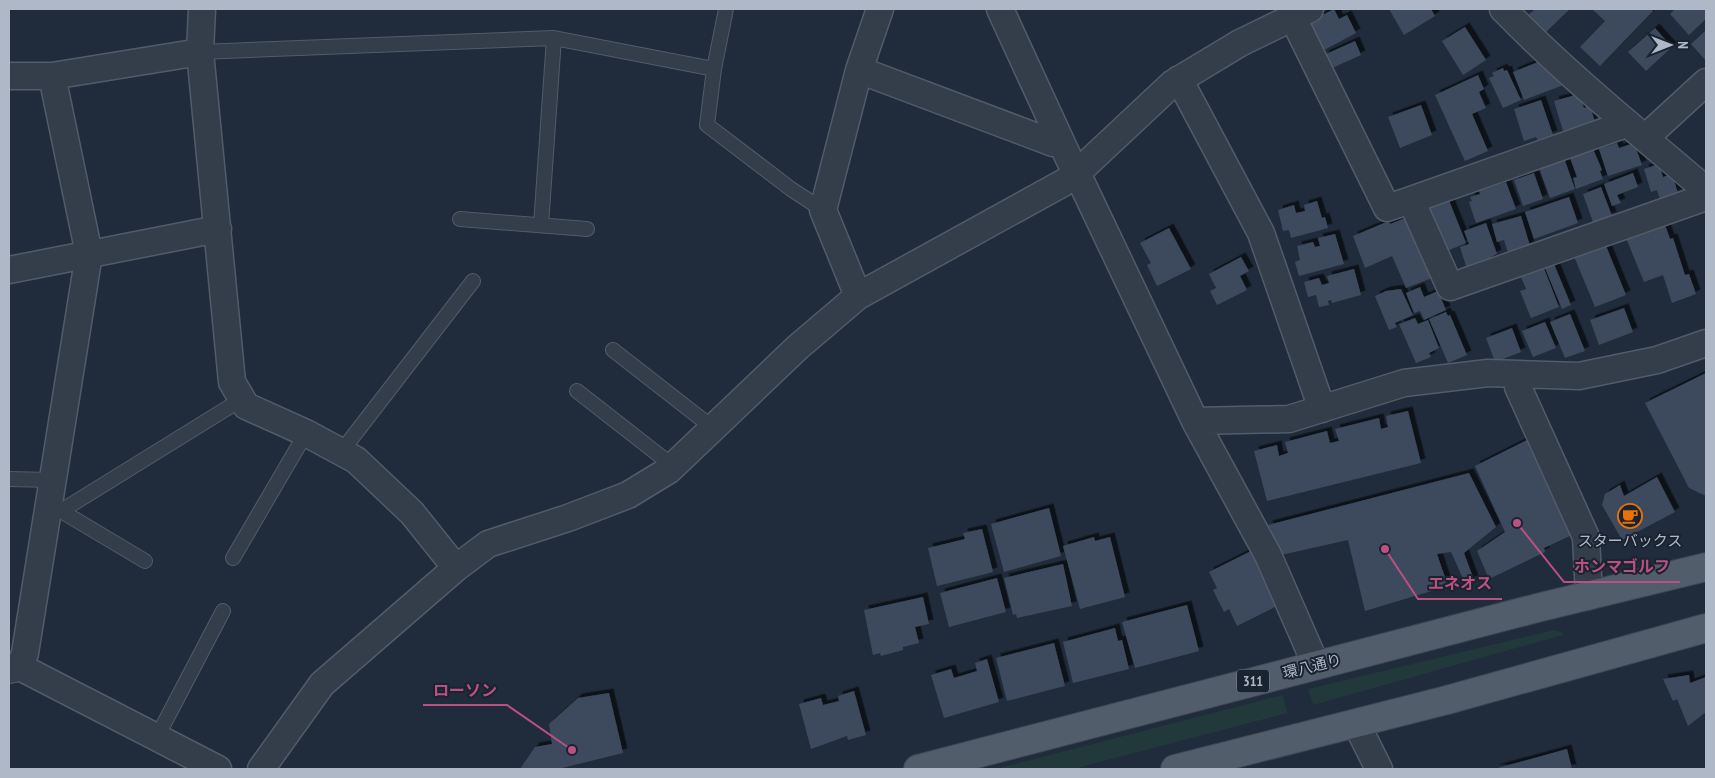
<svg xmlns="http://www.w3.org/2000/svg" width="1715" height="778" font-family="'PT Sans Narrow','Noto Sans JP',sans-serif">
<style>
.green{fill:#22393c}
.building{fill:#3c4a5b;filter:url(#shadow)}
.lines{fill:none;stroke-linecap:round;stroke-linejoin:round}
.service-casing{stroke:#525b69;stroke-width:16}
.minor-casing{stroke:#525b69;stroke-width:29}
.tertiary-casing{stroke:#525b69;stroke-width:30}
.primary-casing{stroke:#3e4754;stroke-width:30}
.service{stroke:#343e4b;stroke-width:14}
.minor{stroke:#343e4b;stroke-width:26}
.tertiary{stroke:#343e4b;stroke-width:28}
.primary{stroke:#525d6b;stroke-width:28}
.labels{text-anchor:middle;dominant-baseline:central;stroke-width:4;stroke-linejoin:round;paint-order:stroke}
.shield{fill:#1a2330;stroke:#828b9a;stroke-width:1}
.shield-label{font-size:14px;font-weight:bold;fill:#afb8c7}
.poi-label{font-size:15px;fill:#afb8c7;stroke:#1a2330}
.street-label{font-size:15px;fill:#afb8c7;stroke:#1a2330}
.leader{fill:none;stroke:#bb5081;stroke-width:2}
.callout-dot{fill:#bb5081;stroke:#1a2330;stroke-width:2}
.callout-label{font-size:16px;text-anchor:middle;font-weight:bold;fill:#bb5081;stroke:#1a2330;stroke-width:4;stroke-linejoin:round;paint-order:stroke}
</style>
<defs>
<filter id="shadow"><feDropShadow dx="4.5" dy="-4.5" stdDeviation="0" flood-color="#0009"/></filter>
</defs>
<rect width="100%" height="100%" fill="#202c3b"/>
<path class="green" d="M1554,630L1561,632L1563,635L1313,705L1308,689Z
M1283,695L1287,713L1073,769H996Z"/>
<path class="building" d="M1334,9L1339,19L1347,15L1356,33L1324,50L1309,22Z
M1389,9H1431L1435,16L1404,35Z
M1535,9H1570L1543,35L1526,17Z
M1592,9H1650L1653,11L1600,66L1580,47L1605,21Z
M1675,9H1706V19L1689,35L1670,14Z
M1465,27L1486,60L1463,75L1442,41Z
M1655,28L1672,47L1646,71L1628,52Z
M1706,30V61L1691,44Z
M1355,41L1361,55L1330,69L1324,55Z
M1543,60L1566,84L1524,100L1513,72Z
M1503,68L1504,71L1507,70L1521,100L1503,108L1489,78L1494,76L1492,73Z
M1478,75L1484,89L1479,92L1486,108L1472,114L1488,151L1465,161L1435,95Z
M1579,94L1584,108L1590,106L1595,122L1563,131L1554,101Z
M1541,100L1553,135L1538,140L1536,137L1524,141L1514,109Z
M1421,105L1432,135L1400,148L1388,117Z
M1617,143L1619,148L1634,143L1642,165L1608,176L1599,149Z
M1591,144L1602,170L1600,171L1603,179L1576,189L1573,178L1577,177L1568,152Z
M1564,158L1575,189L1550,198L1539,168Z
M1659,164L1663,177L1672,174L1678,193L1660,199L1657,190L1651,192L1644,169Z
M1534,173L1543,199L1523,206L1514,180Z
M1633,173L1638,187L1617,195L1621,203L1612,206L1604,184Z
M1506,182L1516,209L1476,223L1469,202L1472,201L1470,197L1480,194L1479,191Z
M1601,187L1612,216L1593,222L1583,194Z
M1569,197L1578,223L1534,239L1525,212Z
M1448,198L1466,243L1447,251L1427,208Z
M1317,201L1322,218L1325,217L1328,228L1291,238L1289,230L1283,231L1278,210L1294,205L1296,213L1305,211L1304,205Z
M1521,216L1530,246L1508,253L1504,240L1497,242L1492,224Z
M1408,217L1432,278L1406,288L1392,256L1365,268L1353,236L1389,221L1390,224Z
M1663,219L1670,239L1673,238L1685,275L1689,274L1696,294L1672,303L1663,275L1644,282L1624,233Z
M1486,223L1497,254L1491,257L1492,260L1467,269L1460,247L1469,244L1464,231Z
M1169,228L1191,269L1157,286L1147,265L1151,263L1140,243Z
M1335,234L1344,264L1299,276L1295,262L1300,260L1297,246L1313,242L1315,247L1320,246L1318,238Z
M1604,241L1626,295L1595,307L1573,254Z
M1241,257L1249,271L1240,276L1247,290L1217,305L1210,291L1216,288L1209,274Z
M1554,264L1571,305L1562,309L1545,268Z
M1543,266L1559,307L1531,318L1520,291L1526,289L1520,275Z
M1354,269L1361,295L1332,303L1331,300L1328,301L1329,305L1319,307L1316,295L1308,297L1304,282L1319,278L1322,285L1329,283L1327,276Z
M1420,287L1424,297L1438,291L1446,310L1424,320L1420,311L1414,313L1406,293Z
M1401,289L1413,315L1395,323L1397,327L1389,330L1375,296L1386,291Z
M1624,308L1633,332L1599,345L1590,320Z
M1446,312L1448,316L1450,315L1467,355L1448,363L1429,319Z
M1570,314L1585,351L1565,358L1550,322Z
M1415,318L1418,324L1428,320L1439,348L1429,353L1431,357L1416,363L1399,324Z
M1545,322L1556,348L1533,357L1522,331Z
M1512,328L1521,352L1495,362L1486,338Z
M1706,373V496L1689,488L1645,403Z
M1408,411L1421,463L1267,501L1254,451L1277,445L1279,456L1288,453L1285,442L1327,431L1330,443L1339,441L1335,429L1379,418L1381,429L1388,427L1386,416Z
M1527,440L1572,535L1544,548L1545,552L1489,579L1477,551L1505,532L1475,466Z
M1469,473L1496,527L1464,553L1474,580L1465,583L1451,552L1437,554L1448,586L1365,611L1348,540L1281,555L1268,525Z
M1657,477L1675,512L1622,540L1602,505L1605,494L1620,485L1624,496Z
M1049,508L1061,556L1004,572L991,524Z
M982,529L993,572L937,586L928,548L965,539L963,533Z
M1094,537L1095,541L1110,537L1125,597L1080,609L1063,546Z
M1251,551L1277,606L1237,626L1229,609L1224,612L1213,590L1217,588L1209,572Z
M1063,564L1072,606L1017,618L1016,614L1013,615L1004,578Z
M997,578L1006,612L949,627L940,593Z
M923,597L929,624L915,627L919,643L903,647V650L881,656L880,653L873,655L864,610Z
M1187,605L1199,651L1135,668L1122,622Z
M1115,628L1118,641L1122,640L1129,669L1073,683L1063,642Z
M1054,643L1065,686L1007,701L996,658Z
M987,659L999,702L944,718L931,675L951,669L954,678L977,671L975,663Z
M1689,675L1690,683L1706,677V712L1688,726L1677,699L1673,701L1663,679Z
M854,691L866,735L848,740L847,736L811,749L799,704L821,698L823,705L839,701L838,696Z
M609,693L623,753L558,769H520L535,747L552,744L549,724L578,698Z
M1567,749L1572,769H1494Z"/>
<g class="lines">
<defs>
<path id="service" d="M200,52L554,38L714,69L707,125L791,189L823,210
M714,69L726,9
M460,219L587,229
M541,225L554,38
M613,350L713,428
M577,391L673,466
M341,452L473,281
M9,479L52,480
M61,511L145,561
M47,512L61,511L242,399
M233,558L306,433
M157,737L223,611"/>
<path id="minor" d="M202,9L200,52L232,382L246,406L306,433L356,460L412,513L456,568
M1000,9L1070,161L1077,173L1195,421L1268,555L1316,665
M1503,9C1566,74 1637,131 1706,190
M1293,18L1387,208L1411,200L1450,287L1706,197
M859,70L1053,143L1060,140
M9,76H52L200,52
M52,76L89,254L25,653L20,667L218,769
M1179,79L1261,233L1322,409
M1645,138L1706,82
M1411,200L1626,124
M9,270L218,229
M858,296L823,210L859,70L880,9
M1517,375L1518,387L1586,537L1589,596
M1195,421L1289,419L1404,383L1488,373L1579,376L1657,360L1706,343
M1356,723L1379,769
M261,769L322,684L456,568L488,544L568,518L628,495L669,470L798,347L858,296L1063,183L1077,173L1172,84L1240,43L1310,9"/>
<path id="tertiary" d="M9,669L20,667"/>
<path id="primary" d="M918,769L1537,608L1706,567
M1175,769L1447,700L1706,628"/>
</defs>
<use href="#service" class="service-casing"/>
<use href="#minor" class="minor-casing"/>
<use href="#tertiary" class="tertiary-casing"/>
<use href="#primary" class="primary-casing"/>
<use href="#service" class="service"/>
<use href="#minor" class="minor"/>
<use href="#tertiary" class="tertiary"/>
<use href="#primary" class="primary"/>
</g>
<defs>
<symbol id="cafe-ring" viewBox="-11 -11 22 22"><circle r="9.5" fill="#1a2330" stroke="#e8710a" stroke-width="1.5"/><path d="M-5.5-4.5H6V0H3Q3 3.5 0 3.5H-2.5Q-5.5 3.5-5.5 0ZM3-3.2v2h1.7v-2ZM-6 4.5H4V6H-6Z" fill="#e8710a"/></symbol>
</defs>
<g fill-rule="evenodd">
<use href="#cafe-ring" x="1616" y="502" width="28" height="28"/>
</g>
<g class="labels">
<rect class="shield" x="1237" y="669.5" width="32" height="23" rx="4"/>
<g class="shield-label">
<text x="1253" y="681">311</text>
</g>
<g class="poi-label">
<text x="1630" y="540">スターバックス</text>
</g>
<g class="street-label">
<text transform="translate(1312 666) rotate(-14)">環八通り</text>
</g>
</g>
<path class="leader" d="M1517 523L1564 582H1680M1385 549L1418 599H1502M572 750L507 705H423"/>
<g class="callout-dot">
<circle cx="1517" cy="523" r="5"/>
<circle cx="1385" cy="549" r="5"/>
<circle cx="572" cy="750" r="5"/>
</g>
<g class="callout-label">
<text x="1622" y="572">ホンマゴルフ</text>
<text x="1460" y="589">エネオス</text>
<text x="465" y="696">ローソン</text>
</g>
<rect width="1715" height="778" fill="none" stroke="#afb8c7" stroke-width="20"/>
<g transform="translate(1670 45) rotate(90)" stroke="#1a2330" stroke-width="4" paint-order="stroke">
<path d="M0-4L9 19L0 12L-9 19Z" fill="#afb8c7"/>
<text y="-8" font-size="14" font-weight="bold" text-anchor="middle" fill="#afb8c7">N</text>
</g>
</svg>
